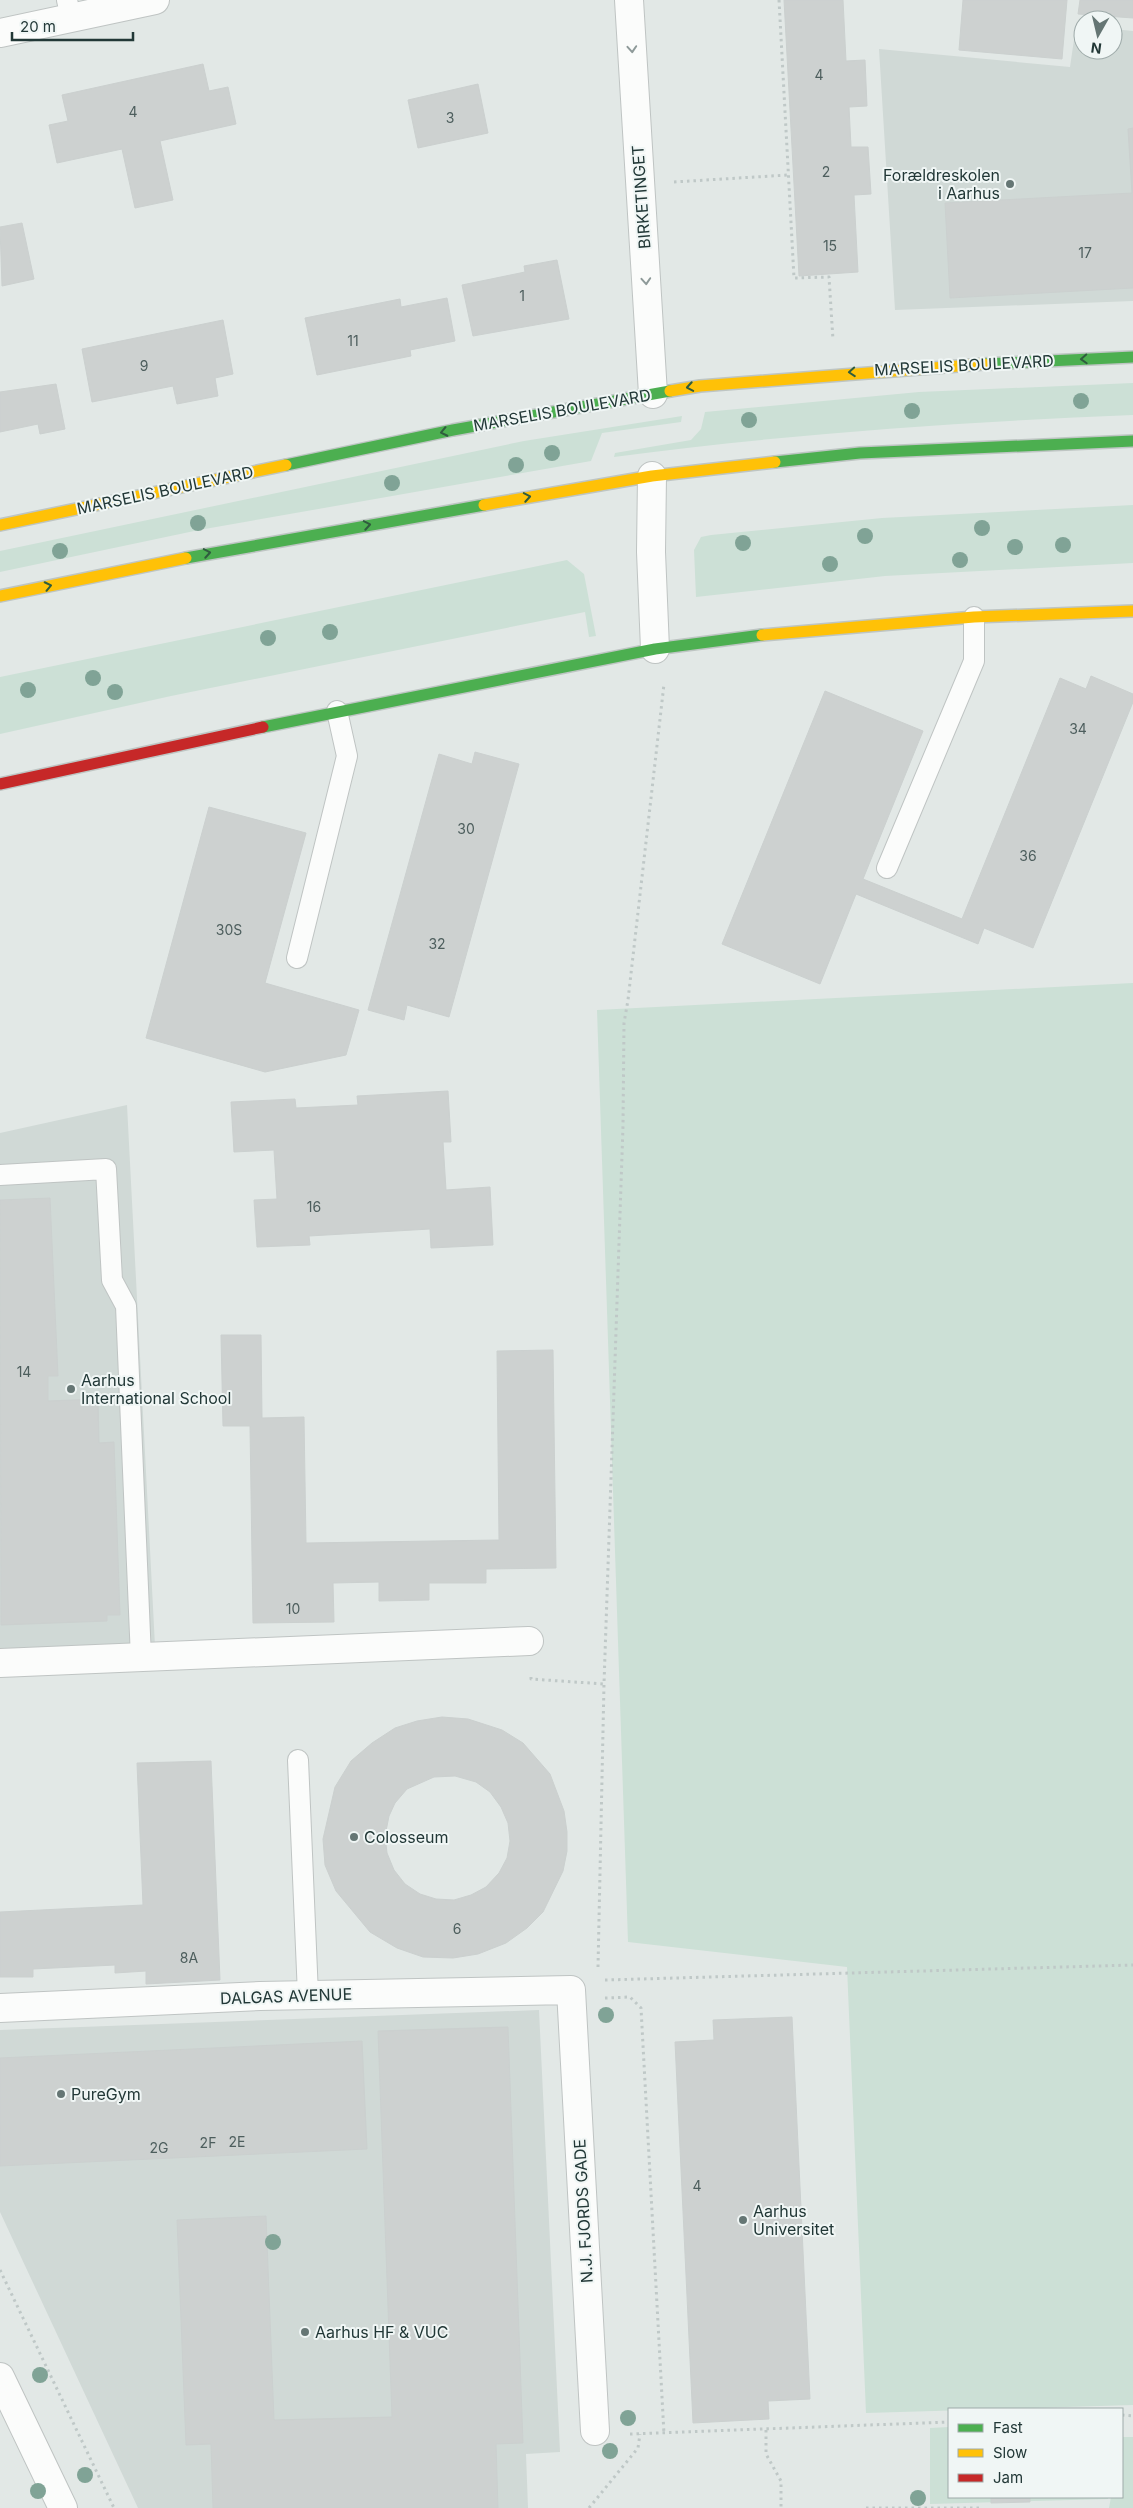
<svg xmlns="http://www.w3.org/2000/svg" width="1133" height="2508" font-family="Inter,sans-serif">
<style>
.built{fill:#d0d9d6}
.green{fill:#cce0d6}
.building{fill:#cdd1d0;stroke:#cbd0cf;fill-rule:evenodd}
.lines{fill:none;stroke-linecap:round;stroke-linejoin:round}
.lane-casing{stroke:#bfc4c3;stroke-width:22}
.street-casing{stroke:#bfc4c3;stroke-width:30}
.fast-casing{stroke:#bec5c3;stroke-width:14}
.slow-casing{stroke:#bec5c3;stroke-width:14}
.jam-casing{stroke:#bec5c3;stroke-width:14}
.path{stroke:#bfc8c7;stroke-width:3;stroke-dasharray:2.5 4;stroke-linecap:butt}
.lane{stroke:#fbfcfb;stroke-width:20}
.street{stroke:#fbfcfb;stroke-width:28}
.fast{stroke:#4caf50;stroke-width:11}
.slow{stroke:#ffc107;stroke-width:11}
.jam{stroke:#c62828;stroke-width:11}
.tree{fill:#80a396}
.oneway{stroke:#8e9a99}
.oneway2{stroke:#2f5c3e}
.poi-dot{fill:#657674;stroke:#f0f6f5;stroke-width:2}
.labels{text-anchor:middle;dominant-baseline:central;stroke-width:4;stroke-linejoin:round;paint-order:stroke}
.number-label{font-size:14px;fill:#4d5e5d}
.poi-label{font-size:16px;fill:#223837;stroke:#f0f6f5;text-anchor:start}
.street-label{font-size:16px;fill:#223837;stroke:#f0f6f5}
</style>
<rect width="100%" height="100%" fill="#e2e8e6"/>
<path class="built" d="M1076,26L1083,27V50H1113V29L1133,31V301L895,310L879,49L1070,67Z
M127,1105L155,1646L0,1651V1133Z
M539,2010L560,2452L526,2454L528,2508H138L0,2212V2030Z"/>
<path class="green" d="M1133,383V415C959,422 787,434 614,457L615,453L691,440L701,429L705,412L919,392Z
M682,416L681,422L602,433L591,461L199,530L0,572V551L524,441Z
M1133,505V563L885,576L696,597L694,550L701,537L711,535L882,518Z
M567,560L584,574L596,636L589,637L585,612L171,696L0,734V677Z
M1133,983V2405L866,2413L847,1967L628,1942L597,1010Z
M949,2427V2497H1108V2499L930,2504V2428Z
M1122,2437H1133V2508H1109L1111,2497H1122Z"/>
<path class="building" d="M784,0H843L846,61L865,60L867,106L849,107L851,147H868L871,194L854,195L858,272L799,276Z
M963,0H1067L1062,59L959,50Z
M1080,0H1133V18L1078,14Z
M203,64L209,91L228,87L236,124L160,141L173,200L135,208L122,149L57,163L49,125L68,121L62,95Z
M478,84L488,133L418,148L408,100Z
M1133,128V288L950,298L945,203L1132,193L1128,129Z
M22,223L34,279L2,286L0,227Z
M557,260L569,319L473,336L462,285L525,272L524,266Z
M447,298L455,341L410,350L411,356L317,375L305,318L400,299L401,307Z
M223,320L233,374L215,378L218,396L177,404L173,386L92,402L82,349Z
M56,384L65,429L40,434L38,424L0,432V392Z
M1091,676L1133,694V702L1033,948L984,928L978,944L856,894L820,984L722,944L825,691L923,731L863,879L962,919L1060,678L1086,689Z
M475,752L519,764L449,1017L407,1005L404,1020L368,1010L439,754L472,764Z
M209,807L306,833L265,983L359,1010L346,1055L265,1072L146,1038Z
M448,1091L451,1142H443L446,1190L490,1187L493,1245L431,1248L430,1229L309,1236L310,1245L257,1247L254,1200L277,1199L274,1150L234,1152L231,1102L295,1099L296,1108L358,1105L357,1096Z
M50,1198L58,1376H48V1401L98,1399L99,1443L114,1442L120,1615H107V1621L1,1625L0,1200Z
M221,1335H261L262,1418L304,1417L306,1543L499,1540L497,1351L553,1350L556,1568L486,1569V1583H429V1600L379,1601V1582L333,1583L334,1622L253,1623L250,1426H223Z
M442,1717L468,1719L502,1730L523,1743L550,1774L564,1811L567,1832V1851L563,1871L543,1912L527,1928L506,1943L478,1954L453,1958L423,1957L397,1948L370,1932L336,1891L325,1865L323,1839L335,1787L351,1761L372,1743L395,1728L417,1721ZM455,1776L476,1782L490,1792L501,1807L508,1823L510,1841L507,1858L499,1873L486,1887L471,1895L454,1900L436,1899L420,1894L405,1884L394,1870L387,1853L385,1836L389,1816L395,1803L407,1789L434,1777Z
M211,1761L220,1980L146,1984V1971L115,1973V1965L33,1969V1977H0V1912L143,1905L137,1763Z
M792,2017L810,2399L768,2401L769,2419L693,2423L675,2042L714,2040L713,2020Z
M508,2027L523,2443L496,2444L498,2508H213L211,2444L186,2445L177,2220L266,2216L274,2420L392,2417L378,2031Z
M362,2041L367,2149L0,2166V2058Z
M991,2497H1030V2502L991,2503Z"/>
<g class="lines">
<defs>
<path id="lane" d="M67,0L71,18
M887,868L974,661V617
M297,958L347,756L337,711
M0,1175L106,1169L112,1280L126,1306L141,1658
M298,1760L308,1995"/>
<path id="street" d="M629,0L653,394
M0,33L155,0
M652,476L651,552L655,649
M0,1663L529,1641
M0,2008L260,1996L571,1990L595,2431
M0,2377L63,2508"/>
<path id="fast" d="M984,364L1133,357
M775,462L860,453L1133,441
M286,465L453,430L670,391
M186,558L484,505
M263,727L655,649L762,635"/>
<path id="slow" d="M670,391L700,386L984,364
M484,505L652,476L775,462
M0,525L286,465
M0,596L186,558
M762,635L974,617L1133,611"/>
<path id="jam" d="M0,784L263,727"/>
</defs>
<use href="#lane" class="lane-casing"/>
<use href="#street" class="street-casing"/>
<use href="#fast" class="fast-casing"/>
<use href="#slow" class="slow-casing"/>
<use href="#jam" class="jam-casing"/>
<path class="path" d="M779,0L794,278L829,277L833,340
M674,182L788,175
M531,1677V1679L604,1684
M598,1967L604,1684L623,1126L624,1023L628,1000L664,684
M605,1980L1133,1965
M605,1998L630,1997L641,2008L664,2434
M0,2270L114,2508
M1122,2415L1133,2416
M766,2430V2454L781,2481V2508
M630,2434L949,2422
M589,2508L638,2448L640,2434
M866,2508H982"/>
<use href="#lane" class="lane"/>
<use href="#street" class="street"/>
<use href="#fast" class="fast"/>
<use href="#slow" class="slow"/>
<use href="#jam" class="jam"/>
</g>
<g class="tree">
<circle cx="1081" cy="401" r="8"/>
<circle cx="912" cy="411" r="8"/>
<circle cx="749" cy="420" r="8"/>
<circle cx="552" cy="453" r="8"/>
<circle cx="516" cy="465" r="8"/>
<circle cx="392" cy="483" r="8"/>
<circle cx="198" cy="523" r="8"/>
<circle cx="982" cy="528" r="8"/>
<circle cx="865" cy="536" r="8"/>
<circle cx="743" cy="543" r="8"/>
<circle cx="1063" cy="545" r="8"/>
<circle cx="1015" cy="547" r="8"/>
<circle cx="60" cy="551" r="8"/>
<circle cx="960" cy="560" r="8"/>
<circle cx="830" cy="564" r="8"/>
<circle cx="330" cy="632" r="8"/>
<circle cx="268" cy="638" r="8"/>
<circle cx="93" cy="678" r="8"/>
<circle cx="28" cy="690" r="8"/>
<circle cx="115" cy="692" r="8"/>
<circle cx="606" cy="2015" r="8"/>
<circle cx="273" cy="2242" r="8"/>
<circle cx="40" cy="2375" r="8"/>
<circle cx="628" cy="2418" r="8"/>
<circle cx="610" cy="2451" r="8"/>
<circle cx="85" cy="2475" r="8"/>
<circle cx="38" cy="2491" r="8"/>
<circle cx="918" cy="2498" r="8"/>
</g>
<defs><path id="oneway-chevron" d="M-2-3.5L2.5 0L-2 3.5" fill="none" stroke-width="1.6" stroke-linecap="round" stroke-linejoin="round" transform="scale(1.25)"/></defs>
<g class="oneway">
<use href="#oneway-chevron" transform="translate(632 49) rotate(86)"/>
<use href="#oneway-chevron" transform="translate(646 281) rotate(86)"/>
</g>
<g class="oneway2">
<use href="#oneway-chevron" transform="translate(1084 359) rotate(177)"/>
<use href="#oneway-chevron" transform="translate(852 372) rotate(176)"/>
<use href="#oneway-chevron" transform="translate(690 387) rotate(170)"/>
<use href="#oneway-chevron" transform="translate(444 432) rotate(168)"/>
<use href="#oneway-chevron" transform="translate(527 497) rotate(-10)"/>
<use href="#oneway-chevron" transform="translate(367 525) rotate(-10)"/>
<use href="#oneway-chevron" transform="translate(207 553) rotate(-10)"/>
<use href="#oneway-chevron" transform="translate(48 586) rotate(-12)"/>
</g>
<g class="poi-dot">
<circle cx="1010" cy="184" r="5"/>
<circle cx="71" cy="1389" r="5"/>
<circle cx="354" cy="1837" r="5"/>
<circle cx="61" cy="2094" r="5"/>
<circle cx="743" cy="2220" r="5"/>
<circle cx="305" cy="2332" r="5"/>
</g>
<g class="labels">
<g class="number-label">
<text x="819" y="74">4</text>
<text x="133" y="111">4</text>
<text x="450" y="117">3</text>
<text x="826" y="171">2</text>
<text x="830" y="245">15</text>
<text x="1085" y="252">17</text>
<text x="522" y="295">1</text>
<text x="353" y="340">11</text>
<text x="144" y="365">9</text>
<text x="1078" y="728">34</text>
<text x="466" y="828">30</text>
<text x="1028" y="855">36</text>
<text x="229" y="929">30S</text>
<text x="437" y="943">32</text>
<text x="314" y="1206">16</text>
<text x="24" y="1371">14</text>
<text x="293" y="1608">10</text>
<text x="457" y="1928">6</text>
<text x="189" y="1957">8A</text>
<text x="237" y="2141">2E</text>
<text x="208" y="2142">2F</text>
<text x="159" y="2147">2G</text>
<text x="697" y="2185">4</text>
</g>
<g class="poi-label">
<text x="1000" y="175" text-anchor="end">Forældreskolen<tspan x="1000" dy="18">i Aarhus</tspan></text>
<text x="81" y="1380">Aarhus<tspan x="81" dy="18">International School</tspan></text>
<text x="364" y="1837">Colosseum</text>
<text x="71" y="2094">PureGym</text>
<text x="753" y="2211">Aarhus<tspan x="753" dy="18">Universitet</tspan></text>
<text x="315" y="2332">Aarhus HF &amp; VUC</text>
</g>
<g class="street-label">
<text transform="translate(641 197) rotate(-94)">BIRKETINGET</text>
<text transform="translate(964 365) rotate(-3)">MARSELIS BOULEVARD</text>
<text transform="translate(562 410) rotate(-10)">MARSELIS BOULEVARD</text>
<text transform="translate(165 490) rotate(-12)">MARSELIS BOULEVARD</text>
<text transform="translate(286 1996) rotate(-2)">DALGAS AVENUE</text>
<text transform="translate(583 2211) rotate(-93)">N.J. FJORDS GADE</text>
</g>
</g>
<rect x="948" y="2408" width="175" height="90" fill="#f0f6f5" stroke="#9eaaa9"/>
<rect x="958" y="2424" width="25" height="8" fill="#4caf50" stroke="#9eaaa9"/>
<text x="993" y="2433" font-size="15" fill="#223837">Fast</text>
<rect x="958" y="2449" width="25" height="8" fill="#ffc107" stroke="#9eaaa9"/>
<text x="993" y="2458" font-size="15" fill="#223837">Slow</text>
<rect x="958" y="2474" width="25" height="8" fill="#c62828" stroke="#9eaaa9"/>
<text x="993" y="2483" font-size="15" fill="#223837">Jam</text>
<g transform="translate(1098 35) rotate(188)"><circle r="24" fill="#f0f6f5" stroke="#9eaaa9"/>
<path d="M0-4L9 19L0 12L-9 19Z" fill="#657674"/>
<text y="-8" font-size="14" font-weight="bold" text-anchor="middle" fill="#223837">N</text>
</g>
<path d="M12 32v8h121v-8" fill="none" stroke="#223837" stroke-width="2.5"/>
<text x="20" y="32" font-size="15" fill="#223837" stroke="#f0f6f5" stroke-width="4" paint-order="stroke">20 m</text>
</svg>
